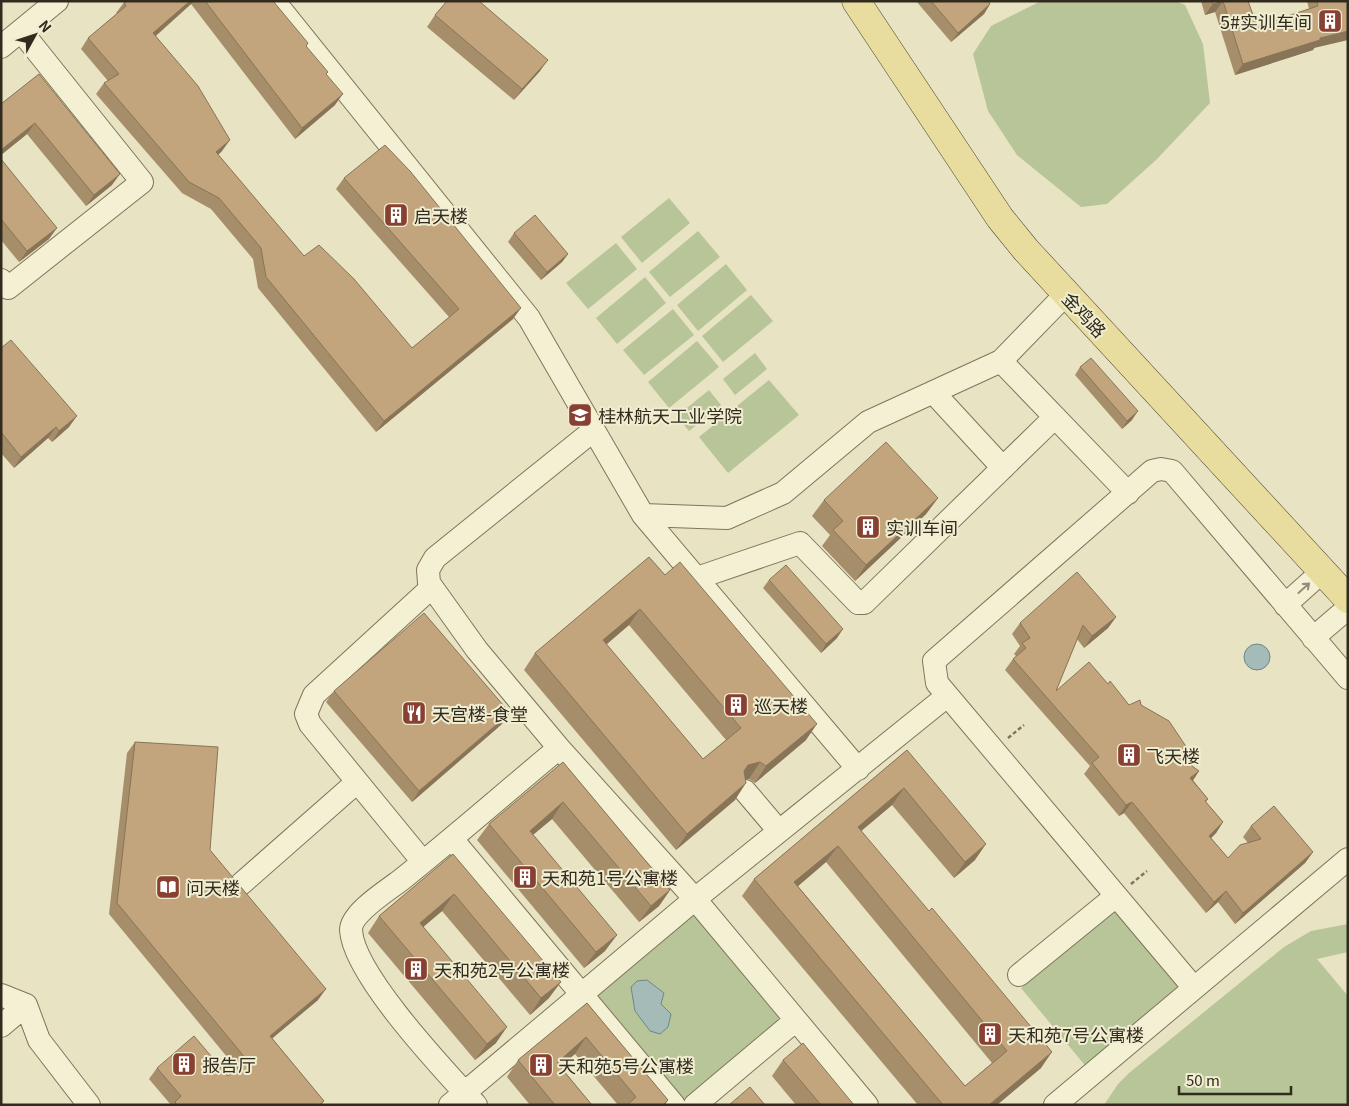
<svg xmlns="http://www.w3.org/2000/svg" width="1349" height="1106" font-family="Georgia,'Noto Sans SC',serif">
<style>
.green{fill:#b8c598}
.water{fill:#a4bbb8;stroke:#6c8886}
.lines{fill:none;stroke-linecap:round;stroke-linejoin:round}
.minor-casing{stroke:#80755b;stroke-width:24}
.major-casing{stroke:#4e432f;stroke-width:29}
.path{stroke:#80755b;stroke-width:2.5;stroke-dasharray:4 2.5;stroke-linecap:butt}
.minor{stroke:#f4f0d4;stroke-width:22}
.major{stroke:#e8dd9e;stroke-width:28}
.wall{fill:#a78e6b;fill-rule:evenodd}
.shaded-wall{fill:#887457}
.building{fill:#c2a57c;stroke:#887457;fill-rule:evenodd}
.oneway{stroke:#928e79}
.labels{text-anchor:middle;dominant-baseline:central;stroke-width:4;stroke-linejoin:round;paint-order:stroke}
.poi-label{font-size:18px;fill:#312b1e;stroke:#f0edd1;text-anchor:start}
.street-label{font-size:18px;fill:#312b1e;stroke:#f0edd1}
</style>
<rect width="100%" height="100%" fill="#e8e3c2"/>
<path class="green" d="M1041,1H1176L1185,5L1203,44L1210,103L1156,160L1107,204L1081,207L1017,155L988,111L973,54L991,26Z
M669,198L690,223L642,263L621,237Z
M698,231L720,257L670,297L649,272Z
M616,243L637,269L588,309L566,283Z
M726,264L747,290L698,331L677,305Z
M645,277L666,303L617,344L596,318Z
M751,295L773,321L723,362L702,336Z
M673,309L694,335L644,375L623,350Z
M697,341L719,367L669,408L648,382Z
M755,353L767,369L735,395L723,379Z
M769,380L799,415L728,473L699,437Z
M709,390L721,405L689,431L677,416Z
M1116,909L1183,991L1088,1069L1021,988Z
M691,915L702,918L779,1008L778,1024L685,1100L679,1097L599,1003L597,995Z
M1348,924V952L1317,959L1348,996V1105H1104L1118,1084L1129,1073L1284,947L1311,931Z"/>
<path class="water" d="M1244 657a13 13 0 1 1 26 0a13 13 0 1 1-26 0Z
M647,980L664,993L661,1004L671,1014L668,1027L660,1034L650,1031L635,1011L631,987L637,981Z"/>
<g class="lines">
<defs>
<path id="minor" d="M274,1L529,318L643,515L858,769
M1,47L57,1
M1,280L8,288L142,182L21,31
M1001,361L1128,493
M933,392L1003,468
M594,430L435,558L428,570L429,583L477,650L559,748L695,899L867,1105
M643,515L727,518L783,493L868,422L1001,361L1066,294
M697,578L800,543L858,603H864L1055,417
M1285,605L1323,571
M1313,638L1348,608
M745,791L779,831
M452,839L674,1105
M423,862L310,724L306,714L314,695L431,588
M241,884L357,782
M1019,975L1116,896
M1194,988L937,683L934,661L1152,471L1161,469L1172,471L1348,678
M1,995L26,1005L39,1040L89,1105
M1,1026L26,1005
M450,1105L695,899L947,696
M476,1105C444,1070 353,974 351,930C351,913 388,890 401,880C455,837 506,792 559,748
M695,1105L796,1020
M1055,1105L1348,859"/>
<path id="major" d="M856,1L1000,218L1026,250L1348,599"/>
</defs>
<use href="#minor" class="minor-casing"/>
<use href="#major" class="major-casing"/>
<path class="path" d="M1008,738L1024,725
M1131,884L1147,871"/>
<use href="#minor" class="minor"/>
<use href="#major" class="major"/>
</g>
<path class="wall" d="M125,1H273L306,46L326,75L335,105L295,139L191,4L156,36L222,151L218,155L304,256L412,348L449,317L336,189L344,178L513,319L376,432L258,288L253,259L211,209L182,193L96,94L104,83L108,81L81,49L88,38L117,14L116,13Z
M916,1H988L990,4L984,14L951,42Z
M1201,1H1248L1257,26L1309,9L1307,1H1348L1313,50L1235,75L1215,12L1205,15Z
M435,15L540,71L514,100L427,27Z
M39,74L112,185L86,206L27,134L1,155V104Z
M1,159L49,239L19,262L1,240Z
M514,233L568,254L562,262L541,280L508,242Z
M1,348L69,427L52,442L48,438L14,468L1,453Z
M1080,367L1132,420L1122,429L1075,375Z
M938,498L926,514L855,581L822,546L830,535L812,516L824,500Z
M649,557L806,740L755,783L749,779H746L735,800L676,850L524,670L535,653ZM629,625L726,740L703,759L606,644Z
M769,580L837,638L821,653L763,588Z
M1116,617L1108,628L1084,648L1077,639L1056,691L1108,684L1129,705H1141L1192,766L1199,771L1193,780L1208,799L1206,802L1223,822L1216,833L1211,838L1228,858L1248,843L1243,837L1251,826L1313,852L1305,863L1235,924L1218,902L1206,913L1124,813L1119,816L1084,774L1090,766L1005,670L1013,659L1016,656L1014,654L1020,646L1012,634L1020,623Z
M334,691L502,724L412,802L326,702Z
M135,742L210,850L318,1000L272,1038L324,1101L321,1105H171L149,1079L157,1068L228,1076L237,1069L109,914L127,753Z
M907,750L975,860L954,878L892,805L861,831L1041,1068L997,1105H918L742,896L754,879ZM826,862L992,1063L965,1086L798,886Z
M563,762L670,890L659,906L639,922L552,819L533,835L605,951L584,968L477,840L489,824Z
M453,854L549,998L530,1015L442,911L423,927L496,1043L475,1060L368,933L379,916Z
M587,1003L668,1100L665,1105H618L575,1054L560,1066L592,1105H530L507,1077L518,1060Z
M783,1060L854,1105H796L772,1076Z"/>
<path class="shaded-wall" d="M190,1H194L191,4L146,44L153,33Z
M1223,1L1215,12L1205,15L1213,4Z
M990,4L984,14L951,42L958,33Z
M1348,31V40L1314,48L1313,50L1235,75L1243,64L1320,38Z
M548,60L540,71L514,100L522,89Z
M343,94L335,105L295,139L302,128Z
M35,123L27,134L1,155V150Z
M230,140L222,151L209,163L216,152Z
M120,174L112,185L86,206L94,195Z
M57,228L49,239L19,262L27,251Z
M568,254L562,262L541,280L547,272Z
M521,308L513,319L376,432L384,421Z
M1138,411L1132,420L1122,429L1127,421Z
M77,416L69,427L52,442L59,431Z
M56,427L48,438L14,468L21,457Z
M938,498L926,514L855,581L866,565Z
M640,609L629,625L592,657L603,640Z
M1116,617L1108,628L1084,648L1092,636Z
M843,629L837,638L821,653L826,644Z
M510,713L502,724L412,802L419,791Z
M817,724L806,740L755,783L766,766Z
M760,762L749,779L737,781L748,765Z
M1199,771L1192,782L1190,778Z
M746,783L735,800L676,850L687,834Z
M904,788L892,805L847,843L858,827Z
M563,802L552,819L518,847L530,831Z
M1132,802L1124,813L1119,816L1126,805Z
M1223,822L1216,833L1202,847L1209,836Z
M986,844L975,860L954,878L965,862Z
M838,846L826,862L783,899L794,882Z
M1313,852L1305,863L1235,924L1243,913Z
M670,890L659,906L639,922L651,906Z
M1226,891L1218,902L1206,913L1214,902Z
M454,894L442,911L409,939L420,923Z
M617,935L605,951L584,968L596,952Z
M561,982L549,998L530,1015L541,998Z
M326,989L318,1000L262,1047L270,1036Z
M507,1027L496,1043L475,1060L487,1044Z
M586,1037L575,1054L545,1079L557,1063Z
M1052,1052L1041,1068L997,1105H989Z"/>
<path class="building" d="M125,1H190L153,33L198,86L230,140L216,152L304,256L319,245L354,279L412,348L459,309L344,178L385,145L410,171L521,308L384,421L266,277L261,248L219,198L189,182L104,83L119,74L88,38L126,6L124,2Z
M205,1H273L308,43L306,46L328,72L326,74L343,94L302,128Z
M447,1H479L548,60L522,89L435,15Z
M931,1H988L990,4L958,33Z
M1212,1H1223L1213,4Z
M1223,1H1248L1257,26L1318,6L1317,1H1348V31L1320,38V40L1243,64Z
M39,74L120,174L94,195L35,123L1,150V104Z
M1,159L57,228L27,251L1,219Z
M535,215L568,254L547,272L514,233Z
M11,340L77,416L59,431L56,427L21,457L1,432V348Z
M1091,358L1138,411L1127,421L1080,367Z
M886,442L938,498L866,565L833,530L843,521L824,500Z
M649,557L665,575L680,562L817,724L766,766L760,762L748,765L744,771L746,783L687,834L535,653ZM640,609L741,728L703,759L603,640Z
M786,565L843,629L826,644L769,580Z
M1077,572L1116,617L1092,636L1083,625L1056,691L1089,662L1108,684L1110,681L1129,705L1140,700L1141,705L1169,721L1187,748L1192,766L1199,771L1190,778L1208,799L1205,801L1223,822L1209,836L1228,858L1240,845L1261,839L1251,826L1274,806L1313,852L1243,913L1226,891L1214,902L1132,802L1126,805L1092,763L1099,757L1013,659L1026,648L1022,643L1030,638L1020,623Z
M424,613L510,713L419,791L334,691Z
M135,742L218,747L210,850L326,989L270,1036L324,1101L319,1105H177L175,1102L181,1096L157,1068L194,1036L228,1076L247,1060L117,903Z
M907,750L986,844L965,862L904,788L858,827L929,911L932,908L1052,1052L989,1105H943L754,879ZM838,846L1007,1051L965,1086L794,882Z
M563,762L670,890L651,906L563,802L530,831L617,935L596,952L489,824Z
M453,854L561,982L541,998L454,894L420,923L507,1027L487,1044L379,916Z
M587,1003L668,1100L663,1105H627L636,1097L586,1037L557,1063L592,1105H555L518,1060Z
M803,1043L854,1105H821L783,1060Z
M750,1087L765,1105H729Z"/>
<defs><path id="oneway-shaft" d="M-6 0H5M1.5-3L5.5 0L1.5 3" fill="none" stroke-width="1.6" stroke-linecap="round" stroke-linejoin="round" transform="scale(1.25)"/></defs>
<use class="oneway" href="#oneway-shaft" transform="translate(1304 588) rotate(-42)"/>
<defs>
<symbol id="building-square" viewBox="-11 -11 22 22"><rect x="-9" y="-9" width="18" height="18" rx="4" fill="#884033" stroke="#f0edd1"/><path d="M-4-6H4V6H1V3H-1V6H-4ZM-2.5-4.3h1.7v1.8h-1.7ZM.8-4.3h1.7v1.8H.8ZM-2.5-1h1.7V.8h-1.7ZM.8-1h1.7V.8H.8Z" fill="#fff"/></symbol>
<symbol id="university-square" viewBox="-11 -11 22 22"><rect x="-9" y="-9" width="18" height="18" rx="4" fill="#884033" stroke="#f0edd1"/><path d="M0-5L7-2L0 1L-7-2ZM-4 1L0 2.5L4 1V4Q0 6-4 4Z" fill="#fff"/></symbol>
<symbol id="restaurant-square" viewBox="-11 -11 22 22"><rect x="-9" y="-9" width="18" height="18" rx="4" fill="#884033" stroke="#f0edd1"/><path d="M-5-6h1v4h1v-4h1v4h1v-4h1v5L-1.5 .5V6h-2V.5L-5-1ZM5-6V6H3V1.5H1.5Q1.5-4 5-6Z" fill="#fff"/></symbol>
<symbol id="library-square" viewBox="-11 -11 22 22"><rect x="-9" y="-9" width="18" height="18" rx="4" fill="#884033" stroke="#f0edd1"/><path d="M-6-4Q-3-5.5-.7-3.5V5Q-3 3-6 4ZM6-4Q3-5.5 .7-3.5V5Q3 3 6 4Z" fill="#fff"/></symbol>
</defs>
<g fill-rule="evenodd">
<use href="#building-square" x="1316" y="7" width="28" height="28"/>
<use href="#building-square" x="382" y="201" width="28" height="28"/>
<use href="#university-square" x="566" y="401" width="28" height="28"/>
<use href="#building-square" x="854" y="513" width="28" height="28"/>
<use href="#building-square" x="722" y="691" width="28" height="28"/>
<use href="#restaurant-square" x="400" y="699" width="28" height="28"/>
<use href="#building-square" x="1115" y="741" width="28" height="28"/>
<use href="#building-square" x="511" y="863" width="28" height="28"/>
<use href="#library-square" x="154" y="873" width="28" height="28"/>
<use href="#building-square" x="402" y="955" width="28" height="28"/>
<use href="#building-square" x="976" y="1020" width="28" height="28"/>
<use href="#building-square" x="170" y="1050" width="28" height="28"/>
<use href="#building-square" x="527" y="1051" width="28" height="28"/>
</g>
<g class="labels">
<g class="poi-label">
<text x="1312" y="21" text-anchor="end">5#实训车间</text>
<text x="414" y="215">启天楼</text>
<text x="598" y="415">桂林航天工业学院</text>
<text x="886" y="527">实训车间</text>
<text x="754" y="705">巡天楼</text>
<text x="432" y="713">天宫楼-食堂</text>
<text x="1146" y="755">飞天楼</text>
<text x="542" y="877">天和苑1号公寓楼</text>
<text x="186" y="887">问天楼</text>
<text x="434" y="969">天和苑2号公寓楼</text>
<text x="1008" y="1034">天和苑7号公寓楼</text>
<text x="202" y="1064">报告厅</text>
<text x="558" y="1065">天和苑5号公寓楼</text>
</g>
<g class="street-label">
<text transform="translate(1085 314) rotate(47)">金鸡路</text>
</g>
</g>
<rect width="1349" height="1106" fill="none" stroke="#312b1e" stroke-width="5"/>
<g transform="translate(35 35) rotate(50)" stroke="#f0edd1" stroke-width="4" paint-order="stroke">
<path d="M0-4L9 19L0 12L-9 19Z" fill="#312b1e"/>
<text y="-8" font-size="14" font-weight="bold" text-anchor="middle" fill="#312b1e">N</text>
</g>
<path d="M1179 1086v8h112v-8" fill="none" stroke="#312b1e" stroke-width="2.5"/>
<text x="1186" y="1086" font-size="15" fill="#312b1e" stroke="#f0edd1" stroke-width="4" paint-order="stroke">50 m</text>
</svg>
